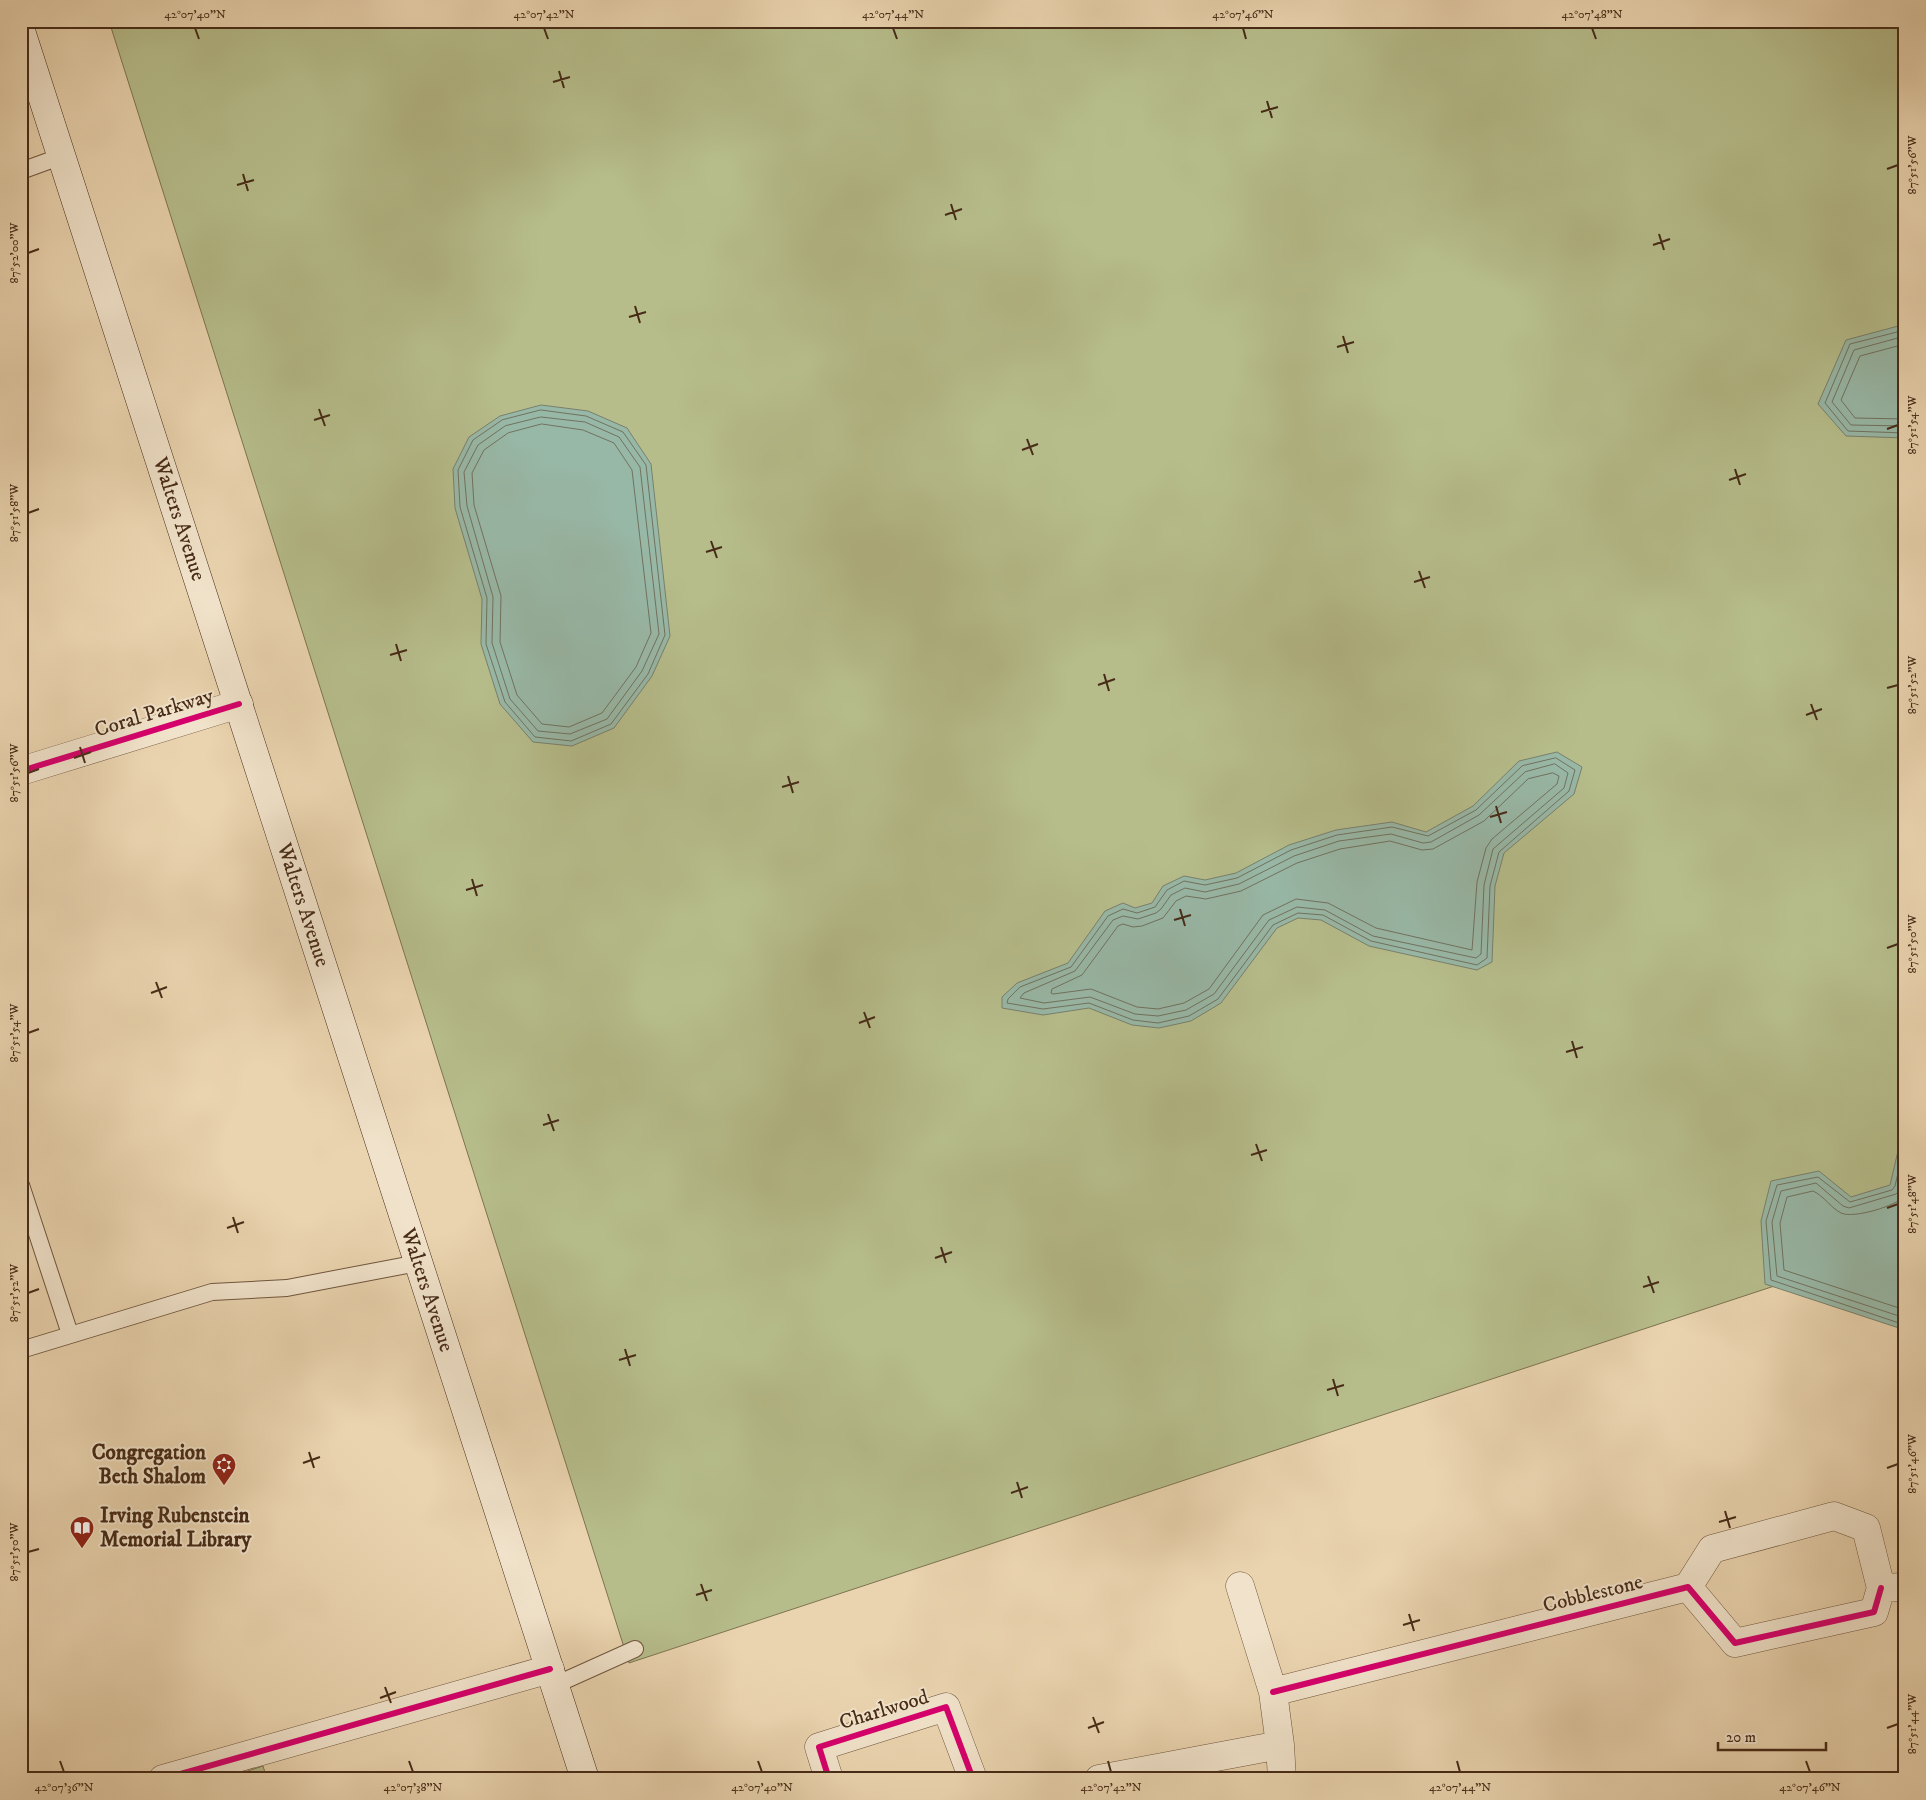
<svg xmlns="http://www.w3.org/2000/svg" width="1926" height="1800" font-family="'IM FELL DW Pica',serif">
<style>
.green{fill:#b6bd8b;stroke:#7e7451}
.water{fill:#98b8a7;stroke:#78806d}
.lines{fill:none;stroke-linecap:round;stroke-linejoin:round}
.shore{stroke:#70725f;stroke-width:1}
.lane-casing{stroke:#70553d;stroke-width:18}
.street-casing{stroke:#70553d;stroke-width:29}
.secondary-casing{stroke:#472b17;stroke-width:29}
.lane{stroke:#f1e3cb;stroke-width:16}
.street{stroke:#f1e3cb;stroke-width:28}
.secondary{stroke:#f1e3cb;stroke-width:28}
.cycleway-casing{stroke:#f1e3cb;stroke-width:9}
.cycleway{stroke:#d6006c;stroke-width:6}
.ticks{fill:none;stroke:#472b17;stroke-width:2}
.labels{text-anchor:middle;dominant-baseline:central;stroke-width:4;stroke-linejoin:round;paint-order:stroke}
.street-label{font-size:21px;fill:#472b17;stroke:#f1e3cb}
.poi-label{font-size:21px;font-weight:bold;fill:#472b17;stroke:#f1e3cb;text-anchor:end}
.neatline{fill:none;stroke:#472b17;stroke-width:2}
.ticks-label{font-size:12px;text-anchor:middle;fill:#472b17}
</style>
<rect width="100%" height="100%" fill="#ead4af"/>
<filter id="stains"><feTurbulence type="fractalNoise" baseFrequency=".004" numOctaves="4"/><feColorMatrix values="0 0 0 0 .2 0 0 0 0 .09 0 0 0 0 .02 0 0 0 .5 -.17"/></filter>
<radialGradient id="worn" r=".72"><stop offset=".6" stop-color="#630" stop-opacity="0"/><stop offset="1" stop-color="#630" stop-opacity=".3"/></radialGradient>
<path class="green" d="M109,21H1905V1243L629,1663Z
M263,1766L267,1779H223Z"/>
<path class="water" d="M1902,325L1905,326V438L1846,436L1818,404L1846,340Z
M541,405L588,411L627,428L651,464L670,636L652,676L614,728L572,746L533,742L500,704L481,644L482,599L455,508L453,469L469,437L500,416Z
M1557,752L1582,767L1574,794L1504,853L1495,886L1492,962L1477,970L1369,946L1321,920L1298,918L1277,928L1221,1003L1191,1021L1159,1028L1132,1025L1089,1008L1043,1015L1002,1008V997L1017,983L1068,963L1105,911L1123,903L1135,908L1152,903L1163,886L1184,876L1205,880L1236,873L1289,845L1336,830L1392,822L1426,832L1473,806L1519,761Z
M1905,1121V1330L1765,1284L1761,1221L1771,1181L1819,1171L1851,1197L1890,1185Z"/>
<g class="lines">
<path class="shore" d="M1905,330L1850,344L1825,403L1848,431L1905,433
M1905,336L1854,350L1832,402L1851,425L1905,426
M1905,344L1860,356L1841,400L1855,418L1905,419
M541,410L586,416L623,432L646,465L665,635L648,674L611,724L571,741L535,737L505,702L486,644L487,598L460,507L458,470L473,440L502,420Z
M541,417L585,422L619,437L640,467L659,634L642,671L607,719L570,734L538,731L510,699L492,643L493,597L467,506L464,472L478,445L505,426Z
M542,424L583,430L614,443L632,470L651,633L636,667L602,713L569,727L542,724L517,695L500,642L501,596L474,505L472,473L484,450L508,433Z
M1556,758L1575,770L1569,791L1499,852L1490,886L1487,958L1477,965L1371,941L1323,915L1298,913L1273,925L1218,999L1189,1016L1158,1023L1133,1020L1089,1003L1043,1009L1007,1003L1008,999L1020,987L1071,967L1108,916L1123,909L1137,913L1155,907L1167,890L1184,881L1205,885L1237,878L1291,850L1337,835L1392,827L1428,836L1476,810L1522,766Z
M1555,764L1568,773L1564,788L1493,849L1484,885L1481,954L1476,958L1373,936L1325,910L1297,907L1269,920L1214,994L1186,1010L1158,1016L1135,1014L1090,997L1044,1003L1020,998L1024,993L1075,971L1113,920L1123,916L1138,919L1156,913L1161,909L1171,895L1185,888L1205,892L1239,884L1294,856L1339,841L1391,834L1423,843L1431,842L1479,815L1525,772Z
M1553,773L1559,776L1557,784L1492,839L1486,848L1477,882L1472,950L1376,928L1328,903L1296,899L1263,915L1209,989L1184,1003L1158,1009L1137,1007L1091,989L1053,994L1051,993L1052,989L1082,975L1118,926L1123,924L1133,927L1142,926L1163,918L1176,901L1186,896L1206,899L1241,891L1297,863L1340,849L1390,841L1422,850L1433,849L1484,821L1528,779Z
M1905,1143L1895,1186L1892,1190L1850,1202L1818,1177L1777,1185L1766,1221L1771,1280L1905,1325
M1905,1171L1901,1189L1896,1194L1849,1208L1843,1206L1816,1183L1781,1191L1772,1222L1777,1276L1905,1318
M1905,1196C1896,1206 1853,1219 1841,1213C1831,1208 1824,1196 1813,1191L1787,1197L1780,1223L1784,1270L1905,1310"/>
<defs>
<path id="lane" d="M21,171L62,156
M21,1185L70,1334
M21,1350L212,1292L287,1288L418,1263
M555,1685L635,1649"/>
<path id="street" d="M21,771L239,704
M1240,1586L1273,1692L1280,1745L1282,1779
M1688,1587L1712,1549L1834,1516L1866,1528L1881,1588L1905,1587
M1273,1692L1688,1587L1735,1643L1874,1612L1881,1588
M163,1779L550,1669
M829,1779L819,1747L946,1707L973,1779
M1099,1779L1280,1745"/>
<path id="secondary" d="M21,31L585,1779"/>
</defs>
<use href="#lane" class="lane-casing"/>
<use href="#street" class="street-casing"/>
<use href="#secondary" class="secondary-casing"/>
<use href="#lane" class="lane"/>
<use href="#street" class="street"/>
<use href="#secondary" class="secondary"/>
<defs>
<path id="cycleway" d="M21,771L239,704
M1273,1692L1688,1587L1735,1643L1874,1612L1881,1588
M163,1779L550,1669
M829,1779L819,1747L946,1707L973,1779"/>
</defs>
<use href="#cycleway" class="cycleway-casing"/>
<use href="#cycleway" class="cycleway"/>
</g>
<path class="ticks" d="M195,28L199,39M544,28L548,39M893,28L897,39M1243,28L1246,39M1592,28L1596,39M559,71L564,88M553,82L570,77M1267,101L1272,118M1261,112L1278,107M1887,169L1898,165M243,174L248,191M237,185L254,180M951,204L956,220M945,215L962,209M1659,234L1664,250M1653,245L1670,239M28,253L39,249M635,306L640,323M629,317L646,312M1343,336L1348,353M1337,347L1354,342M319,409L325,426M314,420L330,415M1887,429L1898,425M1027,439L1033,455M1022,450L1038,444M1735,469L1740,485M1729,480L1746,474M28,513L39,509M711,541L717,558M706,552L722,547M1419,571L1425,588M1414,582L1430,577M396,644L401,661M390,655L407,650M1104,674L1109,691M1098,685L1115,679M1887,688L1898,685M1811,704L1817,720M1806,715L1822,709M80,747L85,763M74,758L91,752M28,773L39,769M788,776L793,793M782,787L799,782M1496,806L1501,823M1490,817L1507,812M472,879L477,896M466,890L483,885M1180,909L1185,926M1174,920L1191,915M1887,948L1898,944M156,982L162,998M151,993L167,987M864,1012L870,1028M859,1023L875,1017M28,1033L39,1029M1572,1041L1577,1058M1566,1052L1583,1047M548,1114L554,1131M543,1125L559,1120M1256,1144L1262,1161M1251,1155L1267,1150M1887,1208L1898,1204M233,1217L238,1233M227,1228L244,1222M941,1247L946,1263M935,1258L952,1252M1648,1276L1654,1293M1643,1287L1659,1282M28,1293L39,1289M625,1349L630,1366M619,1360L636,1355M1333,1379L1338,1396M1327,1390L1344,1385M309,1452L314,1468M303,1463L320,1457M1887,1468L1898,1464M1017,1482L1022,1498M1011,1493L1028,1487M1725,1511L1730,1528M1719,1522L1736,1517M28,1552L39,1549M701,1584L707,1601M696,1595L712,1590M1409,1614L1414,1631M1403,1625L1420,1620M385,1687L391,1703M380,1698L396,1692M1093,1717L1099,1733M1088,1728L1104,1722M1887,1728L1898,1724M60,1761L64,1772M409,1761L413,1772M758,1761L762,1772M1108,1761L1111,1772M1457,1761L1460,1772M1806,1761L1810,1772"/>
<defs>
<symbol id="synagogue-pin" viewBox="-11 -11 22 30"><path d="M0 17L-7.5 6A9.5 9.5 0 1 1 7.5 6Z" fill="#8f2418" stroke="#f1e3cb"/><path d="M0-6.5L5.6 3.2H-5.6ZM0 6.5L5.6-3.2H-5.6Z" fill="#fff"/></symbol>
<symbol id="library-pin" viewBox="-11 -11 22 30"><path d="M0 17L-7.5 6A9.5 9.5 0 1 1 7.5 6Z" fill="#8f2418" stroke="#f1e3cb"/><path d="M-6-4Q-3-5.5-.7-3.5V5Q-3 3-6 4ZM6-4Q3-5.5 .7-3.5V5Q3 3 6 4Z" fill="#fff"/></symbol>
</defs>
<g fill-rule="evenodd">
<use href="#synagogue-pin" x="210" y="1451" width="28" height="38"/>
<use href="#library-pin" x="68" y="1514" width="28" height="38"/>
</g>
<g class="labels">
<g class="street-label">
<text transform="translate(179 519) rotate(72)">Walters Avenue</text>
<text transform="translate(154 713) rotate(-17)">Coral Parkway</text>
<text transform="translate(303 905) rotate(72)">Walters Avenue</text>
<text transform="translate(427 1290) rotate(72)">Walters Avenue</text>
<text transform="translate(1593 1594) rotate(-14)">Cobblestone</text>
<text transform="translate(884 1710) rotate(-17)">Charlwood</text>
</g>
<g class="poi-label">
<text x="206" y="1453">Congregation<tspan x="206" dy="24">Beth Shalom</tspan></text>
<text x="100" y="1516" text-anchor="start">Irving Rubenstein<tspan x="100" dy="24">Memorial Library</tspan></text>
</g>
</g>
<rect width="1926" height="1800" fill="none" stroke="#ead4af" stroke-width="55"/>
<path d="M1718 1742v8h108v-8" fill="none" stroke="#472b17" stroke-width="2.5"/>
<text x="1726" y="1742" font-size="15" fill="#472b17" stroke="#f1e3cb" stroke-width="4" paint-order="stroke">20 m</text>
<rect x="28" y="28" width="1870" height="1744" class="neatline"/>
<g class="ticks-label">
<text x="195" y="18">42°07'40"N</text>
<text x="544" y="18">42°07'42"N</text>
<text x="893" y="18">42°07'44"N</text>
<text x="1243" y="18">42°07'46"N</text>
<text x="1592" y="18">42°07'48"N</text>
<text transform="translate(1912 165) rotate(-90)" y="4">87°51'56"W</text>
<text transform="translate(14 253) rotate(-90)" y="4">87°52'00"W</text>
<text transform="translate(1912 425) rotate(-90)" y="4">87°51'54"W</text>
<text transform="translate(14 513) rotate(-90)" y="4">87°51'58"W</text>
<text transform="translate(1912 685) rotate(-90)" y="4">87°51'52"W</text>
<text transform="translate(14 773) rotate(-90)" y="4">87°51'56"W</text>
<text transform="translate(1912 944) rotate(-90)" y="4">87°51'50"W</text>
<text transform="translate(14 1033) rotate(-90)" y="4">87°51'54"W</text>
<text transform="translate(1912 1204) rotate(-90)" y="4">87°51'48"W</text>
<text transform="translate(14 1293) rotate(-90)" y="4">87°51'52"W</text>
<text transform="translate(1912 1464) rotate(-90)" y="4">87°51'46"W</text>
<text transform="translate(14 1552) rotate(-90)" y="4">87°51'50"W</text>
<text transform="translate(1912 1724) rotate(-90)" y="4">87°51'44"W</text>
<text x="64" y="1791">42°07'36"N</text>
<text x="413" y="1791">42°07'38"N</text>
<text x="762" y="1791">42°07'40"N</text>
<text x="1111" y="1791">42°07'42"N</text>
<text x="1460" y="1791">42°07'44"N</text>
<text x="1810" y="1791">42°07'46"N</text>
</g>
<rect width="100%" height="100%" filter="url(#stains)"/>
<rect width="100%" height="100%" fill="url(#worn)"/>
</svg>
